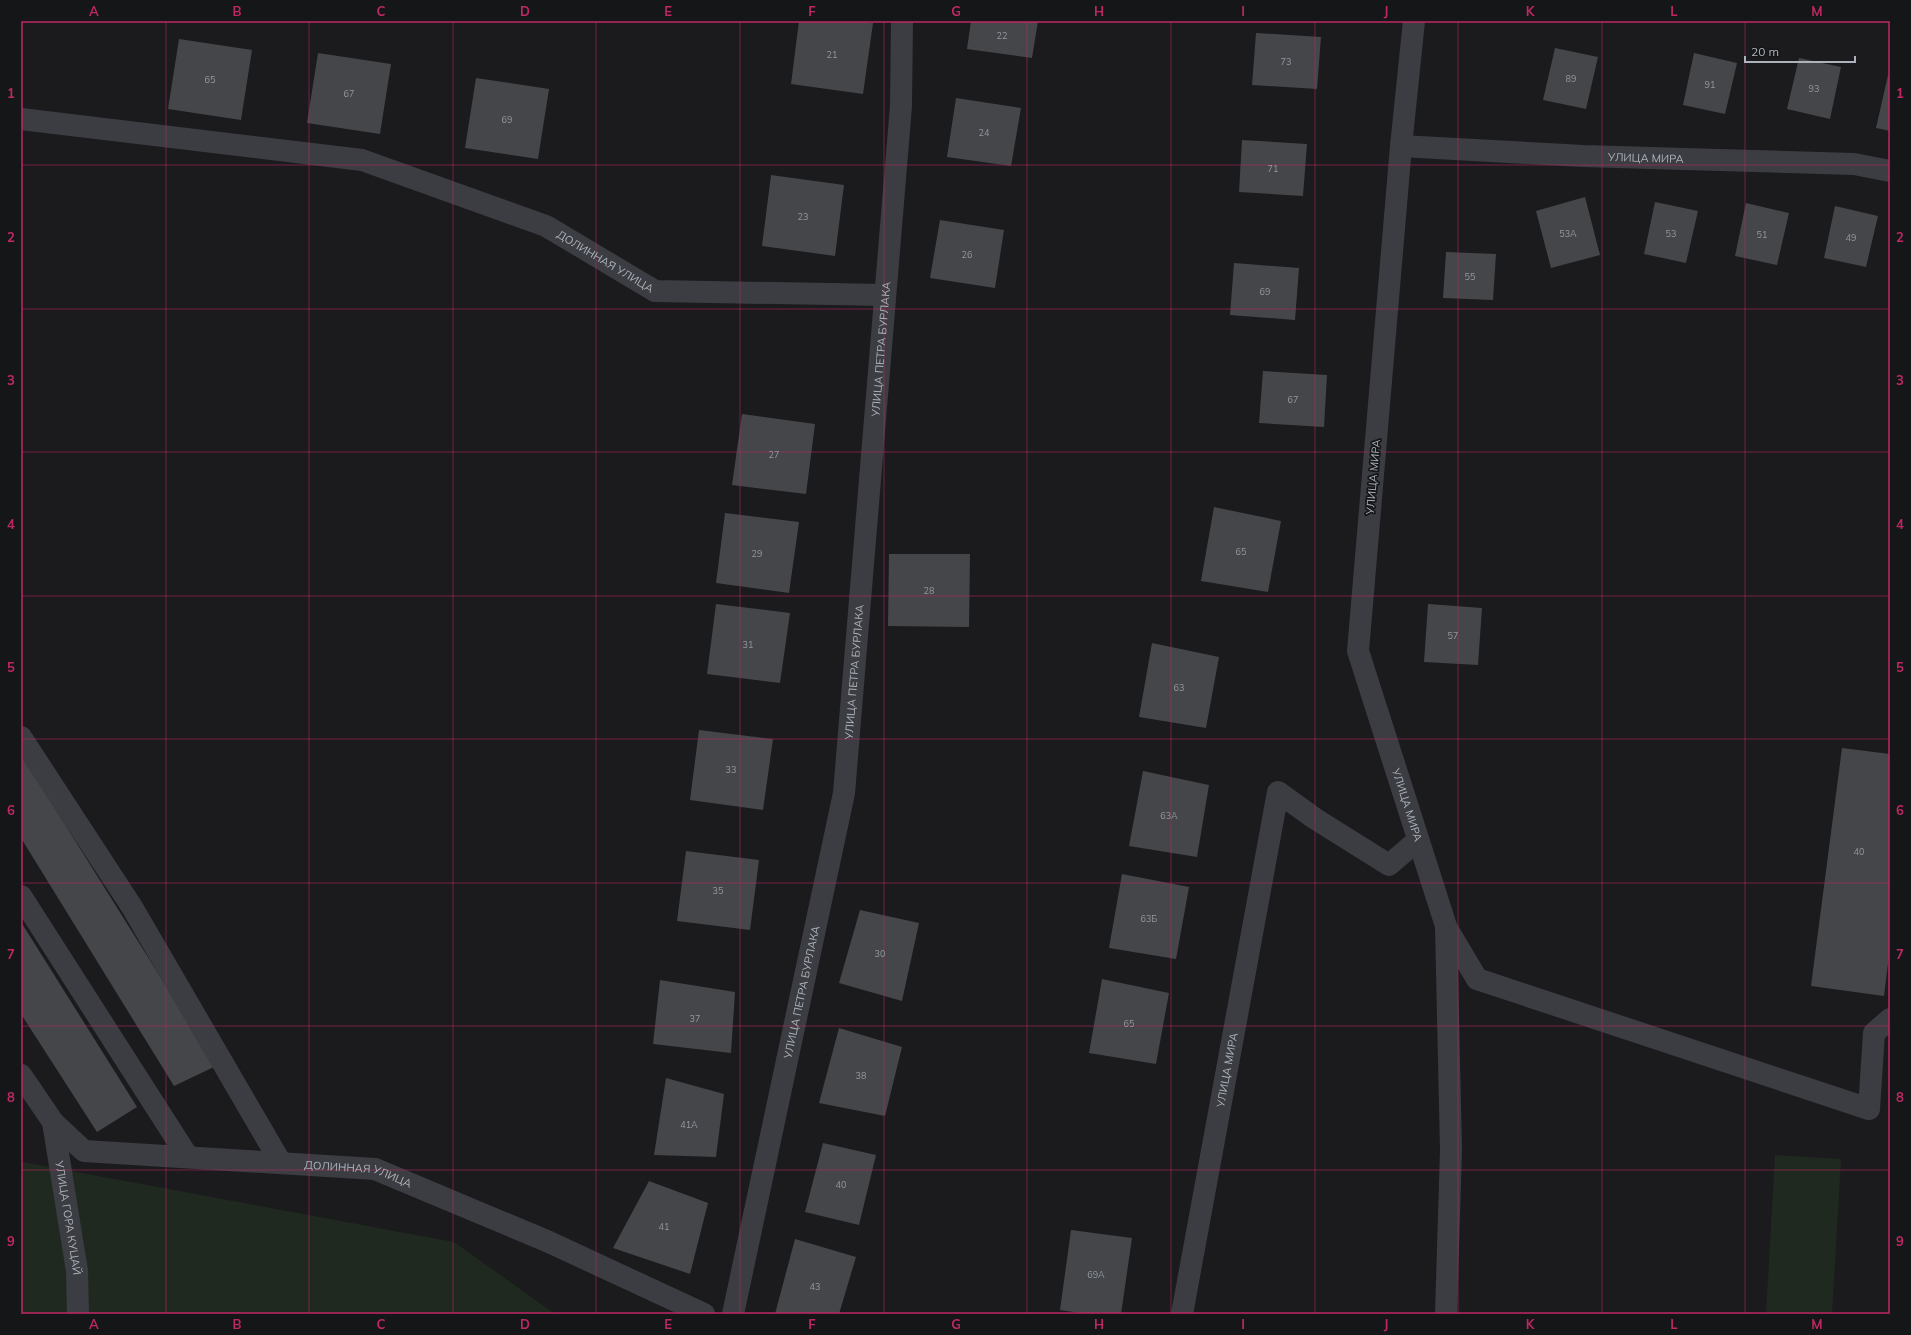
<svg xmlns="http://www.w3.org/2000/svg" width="1911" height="1335" font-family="Mulish,sans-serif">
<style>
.green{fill:#202920}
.building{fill:#44464a}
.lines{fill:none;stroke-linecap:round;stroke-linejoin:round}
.minor{stroke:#3b3d42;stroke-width:22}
.grid{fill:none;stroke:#c02865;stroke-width:1;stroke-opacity:0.55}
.labels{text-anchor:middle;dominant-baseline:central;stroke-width:3.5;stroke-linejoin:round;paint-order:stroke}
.number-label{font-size:9px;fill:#9398a0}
.street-label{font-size:11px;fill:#adb3bd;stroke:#151618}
.neatline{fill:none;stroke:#c02865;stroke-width:1.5}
.grid-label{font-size:13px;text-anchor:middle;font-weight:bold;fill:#c02865}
</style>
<rect width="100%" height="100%" fill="#1b1b1d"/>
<path class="green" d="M1775,1155L1841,1159L1832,1314H1766Z
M21,1160L23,1162L454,1242L555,1314H21Z"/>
<path class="building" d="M799,21H854L873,23L863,94L791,84Z
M971,21H1038L1032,58L967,49Z
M1256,33L1321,37L1317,89L1252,85Z
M179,39L252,50L241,120L168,109Z
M1555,48L1598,57L1586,109L1543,100Z
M318,53L391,64L380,134L307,123Z
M1694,53L1737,63L1725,114L1683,105Z
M1799,58L1841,67L1830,119L1787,109Z
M1888,75L1890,76V131L1876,128Z
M476,78L549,89L538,159L465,148Z
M956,98L1021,108L1011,166L947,157Z
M1242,140L1307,144L1303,196L1239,192Z
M771,175L844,185L835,256L762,246Z
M1585,197L1600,255L1551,268L1536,211Z
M1655,202L1698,211L1686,263L1644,254Z
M1746,203L1789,213L1777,265L1735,256Z
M1835,206L1878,216L1866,267L1824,258Z
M940,220L1004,230L995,288L930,278Z
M1446,252L1496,254L1493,300L1443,298Z
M1234,263L1299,268L1295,320L1230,315Z
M1263,371L1327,375L1324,427L1259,423Z
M742,414L815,424L806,494L732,485Z
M1214,507L1281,521L1268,592L1201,581Z
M725,513L799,522L789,593L716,583Z
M889,554H970L969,627L888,626Z
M716,604L790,613L780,683L707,674Z
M1428,604L1482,608L1478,665L1424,662Z
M1152,643L1219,657L1206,728L1139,717Z
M699,730L773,739L763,810L690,800Z
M1842,748L1890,754V947L1884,996L1811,986Z
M21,754L216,1066L174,1086L21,838Z
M1143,771L1209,785L1197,857L1129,846Z
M686,851L759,860L750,930L677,921Z
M1122,874L1189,887L1176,959L1109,948Z
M860,910L919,923L902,1001L839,983Z
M21,922L137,1107L97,1132L21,1014Z
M1102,979L1169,993L1156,1064L1089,1053Z
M660,980L735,992L731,1053L653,1044Z
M839,1028L902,1047L885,1116L819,1103Z
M666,1078L724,1094L716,1157L654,1155Z
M823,1143L876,1155L859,1225L805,1212Z
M649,1181L708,1203L690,1274L613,1248Z
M1071,1230L1132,1238L1121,1314H1087L1060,1310Z
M795,1239L856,1257L839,1314H775Z"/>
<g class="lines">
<g class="minor">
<path id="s1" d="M1414,21L1401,146L1358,651L1446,926L1451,1150L1446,1314"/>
<path id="s2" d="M21,119L362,160L546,226L655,291L885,295"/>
<path id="s3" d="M1401,146L1583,156L1854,164L1890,171"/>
<path d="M21,737L132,907L281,1163"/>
<path d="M21,896L188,1157"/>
<path d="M1446,927L1477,979L1869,1109L1874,1033L1890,1019"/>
<path id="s4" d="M21,1075L53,1122L84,1151L375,1169L549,1242L704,1314"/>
<path id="s5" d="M53,1122L77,1271L78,1314"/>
<path id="s6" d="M733,1314L844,793L901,106L902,21"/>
<path id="s7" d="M1182,1314L1278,792L1314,818L1389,865L1418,840"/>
</g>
</g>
<path class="grid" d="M166,21V1314M309,21V1314M453,21V1314M596,21V1314M740,21V1314M884,21V1314M1027,21V1314M1171,21V1314M1315,21V1314M1458,21V1314M1602,21V1314M1745,21V1314M21,165H1890M21,309H1890M21,452H1890M21,596H1890M21,739H1890M21,883H1890M21,1026H1890M21,1170H1890"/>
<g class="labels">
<g class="number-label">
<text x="1002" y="35">22</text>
<text x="832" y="54">21</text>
<text x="1286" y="61">73</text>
<text x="1571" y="78">89</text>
<text x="210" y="79">65</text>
<text x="1710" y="84">91</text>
<text x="1814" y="88">93</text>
<text x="349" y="93">67</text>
<text x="507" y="119">69</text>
<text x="984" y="132">24</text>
<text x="1273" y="168">71</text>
<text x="803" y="216">23</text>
<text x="1568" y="233">53А</text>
<text x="1671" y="233">53</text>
<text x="1762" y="234">51</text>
<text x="1851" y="237">49</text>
<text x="967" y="254">26</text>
<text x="1470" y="276">55</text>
<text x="1265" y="291">69</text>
<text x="1293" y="399">67</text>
<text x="774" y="454">27</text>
<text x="1241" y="551">65</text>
<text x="757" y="553">29</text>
<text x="929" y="590">28</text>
<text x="1453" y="635">57</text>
<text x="748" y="644">31</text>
<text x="1179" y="687">63</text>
<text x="731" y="769">33</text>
<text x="1169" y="815">63А</text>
<text x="1859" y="851">40</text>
<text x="718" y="890">35</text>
<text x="1149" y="918">63Б</text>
<text x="880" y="953">30</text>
<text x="695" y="1018">37</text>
<text x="1129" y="1023">65</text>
<text x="861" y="1075">38</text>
<text x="689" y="1124">41А</text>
<text x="841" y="1184">40</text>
<text x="664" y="1226">41</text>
<text x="1096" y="1274">69А</text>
<text x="815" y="1286">43</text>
</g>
<g class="street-label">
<text stroke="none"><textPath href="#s3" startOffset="245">УЛИЦА МИРА</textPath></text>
<text stroke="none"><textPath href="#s2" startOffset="608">ДОЛИННАЯ УЛИЦА</textPath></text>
<text stroke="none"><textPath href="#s6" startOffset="978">УЛИЦА ПЕТРА БУРЛАКА</textPath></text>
<text transform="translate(1373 477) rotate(-85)">УЛИЦА МИРА</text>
<text stroke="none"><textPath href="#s6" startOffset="654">УЛИЦА ПЕТРА БУРЛАКА</textPath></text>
<text stroke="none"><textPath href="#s1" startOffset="794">УЛИЦА МИРА</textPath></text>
<text stroke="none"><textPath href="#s6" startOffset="329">УЛИЦА ПЕТРА БУРЛАКА</textPath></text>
<text stroke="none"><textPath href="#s7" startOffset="248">УЛИЦА МИРА</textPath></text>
<text stroke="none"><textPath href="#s4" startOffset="375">ДОЛИННАЯ УЛИЦА</textPath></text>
<text stroke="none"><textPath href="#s5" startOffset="97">УЛИЦА ГОРА КУЦАЙ</textPath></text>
</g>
</g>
<rect width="1911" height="1335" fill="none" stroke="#151618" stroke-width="44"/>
<path d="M1745 56v6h110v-6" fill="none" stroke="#adb3bd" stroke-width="2"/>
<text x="1751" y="56" font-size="12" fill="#adb3bd" stroke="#151618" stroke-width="3" paint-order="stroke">20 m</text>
<rect x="22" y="22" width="1867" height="1291" class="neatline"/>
<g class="grid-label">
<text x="94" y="16">A</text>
<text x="237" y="16">B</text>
<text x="381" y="16">C</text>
<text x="525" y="16">D</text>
<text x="668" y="16">E</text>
<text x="812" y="16">F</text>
<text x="956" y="16">G</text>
<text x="1099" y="16">H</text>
<text x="1243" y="16">I</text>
<text x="1386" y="16">J</text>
<text x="1530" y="16">K</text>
<text x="1674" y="16">L</text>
<text x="1817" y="16">M</text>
<text x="11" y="98">1</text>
<text x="1900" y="98">1</text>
<text x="11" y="242">2</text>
<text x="1900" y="242">2</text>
<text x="11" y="385">3</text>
<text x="1900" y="385">3</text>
<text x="11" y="529">4</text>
<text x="1900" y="529">4</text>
<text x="11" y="672">5</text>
<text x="1900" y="672">5</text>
<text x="11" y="815">6</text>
<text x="1900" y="815">6</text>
<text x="11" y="959">7</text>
<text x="1900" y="959">7</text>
<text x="11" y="1102">8</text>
<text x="1900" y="1102">8</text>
<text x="11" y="1246">9</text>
<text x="1900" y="1246">9</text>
<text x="94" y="1329">A</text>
<text x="237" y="1329">B</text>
<text x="381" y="1329">C</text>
<text x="525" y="1329">D</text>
<text x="668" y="1329">E</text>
<text x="812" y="1329">F</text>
<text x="956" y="1329">G</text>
<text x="1099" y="1329">H</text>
<text x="1243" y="1329">I</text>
<text x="1386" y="1329">J</text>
<text x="1530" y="1329">K</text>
<text x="1674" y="1329">L</text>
<text x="1817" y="1329">M</text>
</g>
</svg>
